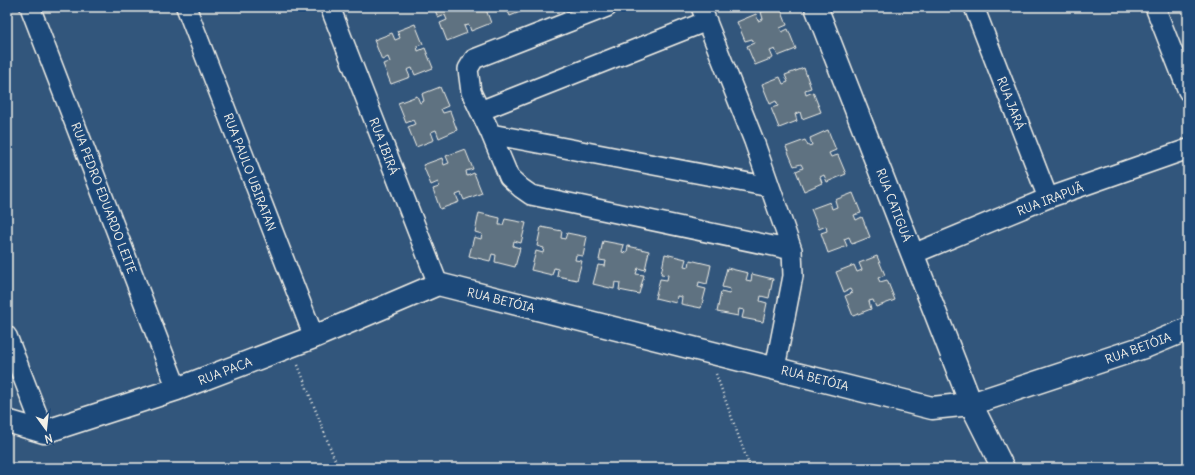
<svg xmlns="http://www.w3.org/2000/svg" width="1195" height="475" font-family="Delius,sans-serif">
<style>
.building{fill:#5f7281;stroke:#f4f1e8}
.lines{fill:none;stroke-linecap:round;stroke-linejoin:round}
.street-casing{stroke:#f4f1e8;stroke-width:22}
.secondary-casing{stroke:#f4f1e8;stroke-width:25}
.path{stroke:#f4f1e8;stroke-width:2.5;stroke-dasharray:1 3;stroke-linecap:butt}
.street{stroke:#1f4a7a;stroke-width:19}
.secondary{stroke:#1f4a7a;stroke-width:22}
.labels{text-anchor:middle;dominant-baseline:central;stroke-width:4;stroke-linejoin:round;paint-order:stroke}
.street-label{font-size:12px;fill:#f4f1e8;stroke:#1f4a7a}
</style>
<rect width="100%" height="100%" fill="#32567c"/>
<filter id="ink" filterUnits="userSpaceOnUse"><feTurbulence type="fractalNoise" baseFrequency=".025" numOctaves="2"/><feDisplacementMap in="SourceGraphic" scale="8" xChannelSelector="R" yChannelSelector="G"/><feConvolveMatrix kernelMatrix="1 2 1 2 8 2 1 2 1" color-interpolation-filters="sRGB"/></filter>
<g filter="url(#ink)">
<path class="building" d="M434,7H485L491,23L471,31L469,25L464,26L467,33L447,41L440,23L447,20L445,15L438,18Z
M506,7H529L530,8L510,16Z
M775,7H780L787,25L780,28L782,32L788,29L796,49L778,56L775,49L770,51L773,58L755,65L747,46L754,43L752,39L745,41L737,22L756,14L758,21L763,19L761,12Z
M415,24L423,44L417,46L418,51L425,48L433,68L415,75L412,68L407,70L410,77L391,84L383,64L390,62L388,57L382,60L374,40L392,33L395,40L400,38L397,31Z
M804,68L811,88L805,90L806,95L813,92L821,112L802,119L800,112L795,114L797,121L779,128L771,108L778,106L776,101L770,104L762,84L780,77L783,84L788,82L785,75Z
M440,87L448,106L441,109L443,113L450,111L457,130L439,138L436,130L431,132L434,140L416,147L408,127L415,124L413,120L406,123L398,103L417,96L420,103L424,101L422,94Z
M828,130L836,150L829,153L831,157L838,155L846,174L827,182L824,175L820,177L822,183L804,191L796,171L803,168L801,164L794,166L786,147L805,140L808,146L812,145L810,138Z
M465,149L473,169L466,171L467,176L474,173L482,193L464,200L461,193L456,195L459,202L440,209L433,189L439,187L438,182L431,185L423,165L442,158L444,165L449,163L446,156Z
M853,193L861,213L854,215L856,220L862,217L870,237L852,244L849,237L844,239L847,246L828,253L821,233L827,231L826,226L819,229L811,209L830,202L832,209L837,207L835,200Z
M479,213L500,218L499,225H503L505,219L526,223L521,243L514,241L513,246L520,248L515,267L495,262L496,255L492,254L490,261L469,256L474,237L481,239L482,234L475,232Z
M541,227L562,231L561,238L565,239L567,233L587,237L583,256L576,255L575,260L582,261L577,280L557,276L558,269L554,268L552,275L531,270L536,251L543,253L544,248L537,246Z
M603,241L624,245L622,252L627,253L628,246L649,251L645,270L638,268L636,274L644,275L639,294L619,290L620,283L615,282L614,289L593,284L598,265L605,266L606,261L599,260Z
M665,254L686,259L684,266L689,267L690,260L711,265L707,284L699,282L698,287L706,289L701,308L681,304L682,297L677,296L676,303L655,298L660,279L667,280L668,275L661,274Z
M877,256L885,275L878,278L880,282L887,280L895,300L876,307L873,300L869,301L871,309L853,316L845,296L852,293L850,289L844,292L836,272L854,265L857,272L862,270L859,263Z
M727,268L748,273L746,280L751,281L752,274L773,279L769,298L761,296L760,301L767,303L763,322L742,318L744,310L739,309L738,316L717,312L721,292L729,294L730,289L722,287Z"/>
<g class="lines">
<defs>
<path id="street" d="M30,7L177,389
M186,7L314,337
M330,7L438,284
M607,7L474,59L468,69L471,92L491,134L509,177L521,188L531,195L792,250
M701,7L754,141L792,250L793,276L775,368
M974,7L1048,198
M1155,7L1188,91
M480,111L707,21
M491,134L770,187
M913,254L1048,198L1188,149
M7,336L44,432"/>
<path id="secondary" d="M816,7L971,404L1003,468
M7,421L44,432L177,389L314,337L438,284L932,408L971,404L1147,346L1188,329"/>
</defs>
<use href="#street" class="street-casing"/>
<use href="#secondary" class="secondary-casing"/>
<path class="path" d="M298,365L338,468
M716,374L750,468"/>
<use href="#street" class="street"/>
<use href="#secondary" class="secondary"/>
</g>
</g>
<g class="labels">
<g class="street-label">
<text transform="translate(1011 103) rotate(69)">RUA JARÁ</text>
<text transform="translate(384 146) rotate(69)">RUA IBIRÁ</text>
<text transform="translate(250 172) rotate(69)">RUA PAULO UBIRATAN</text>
<text transform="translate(104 198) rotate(69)">RUA PEDRO EDUARDO LEITE</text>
<text transform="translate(1050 199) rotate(-21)">RUA IRAPUÃ</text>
<text transform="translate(894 205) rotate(69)">RUA CATIGUÁ</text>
<text transform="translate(501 300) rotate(14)">RUA BETÓIA</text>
<text transform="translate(1138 348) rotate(-20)">RUA BETÓIA</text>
<text transform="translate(225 371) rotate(-21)">RUA PACA</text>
<text transform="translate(815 378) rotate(14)">RUA BETÓIA</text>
</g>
</g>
<rect width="1195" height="475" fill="none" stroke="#1f4a7a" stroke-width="24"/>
<rect x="12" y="12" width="1171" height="451" fill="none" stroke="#f4f1e8" stroke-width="1.5" filter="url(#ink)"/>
<g transform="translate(46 429) rotate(165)" stroke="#1f4a7a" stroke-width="3" paint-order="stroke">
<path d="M0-3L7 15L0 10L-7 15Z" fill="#f4f1e8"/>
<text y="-6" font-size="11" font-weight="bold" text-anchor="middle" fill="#f4f1e8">N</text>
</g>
</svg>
